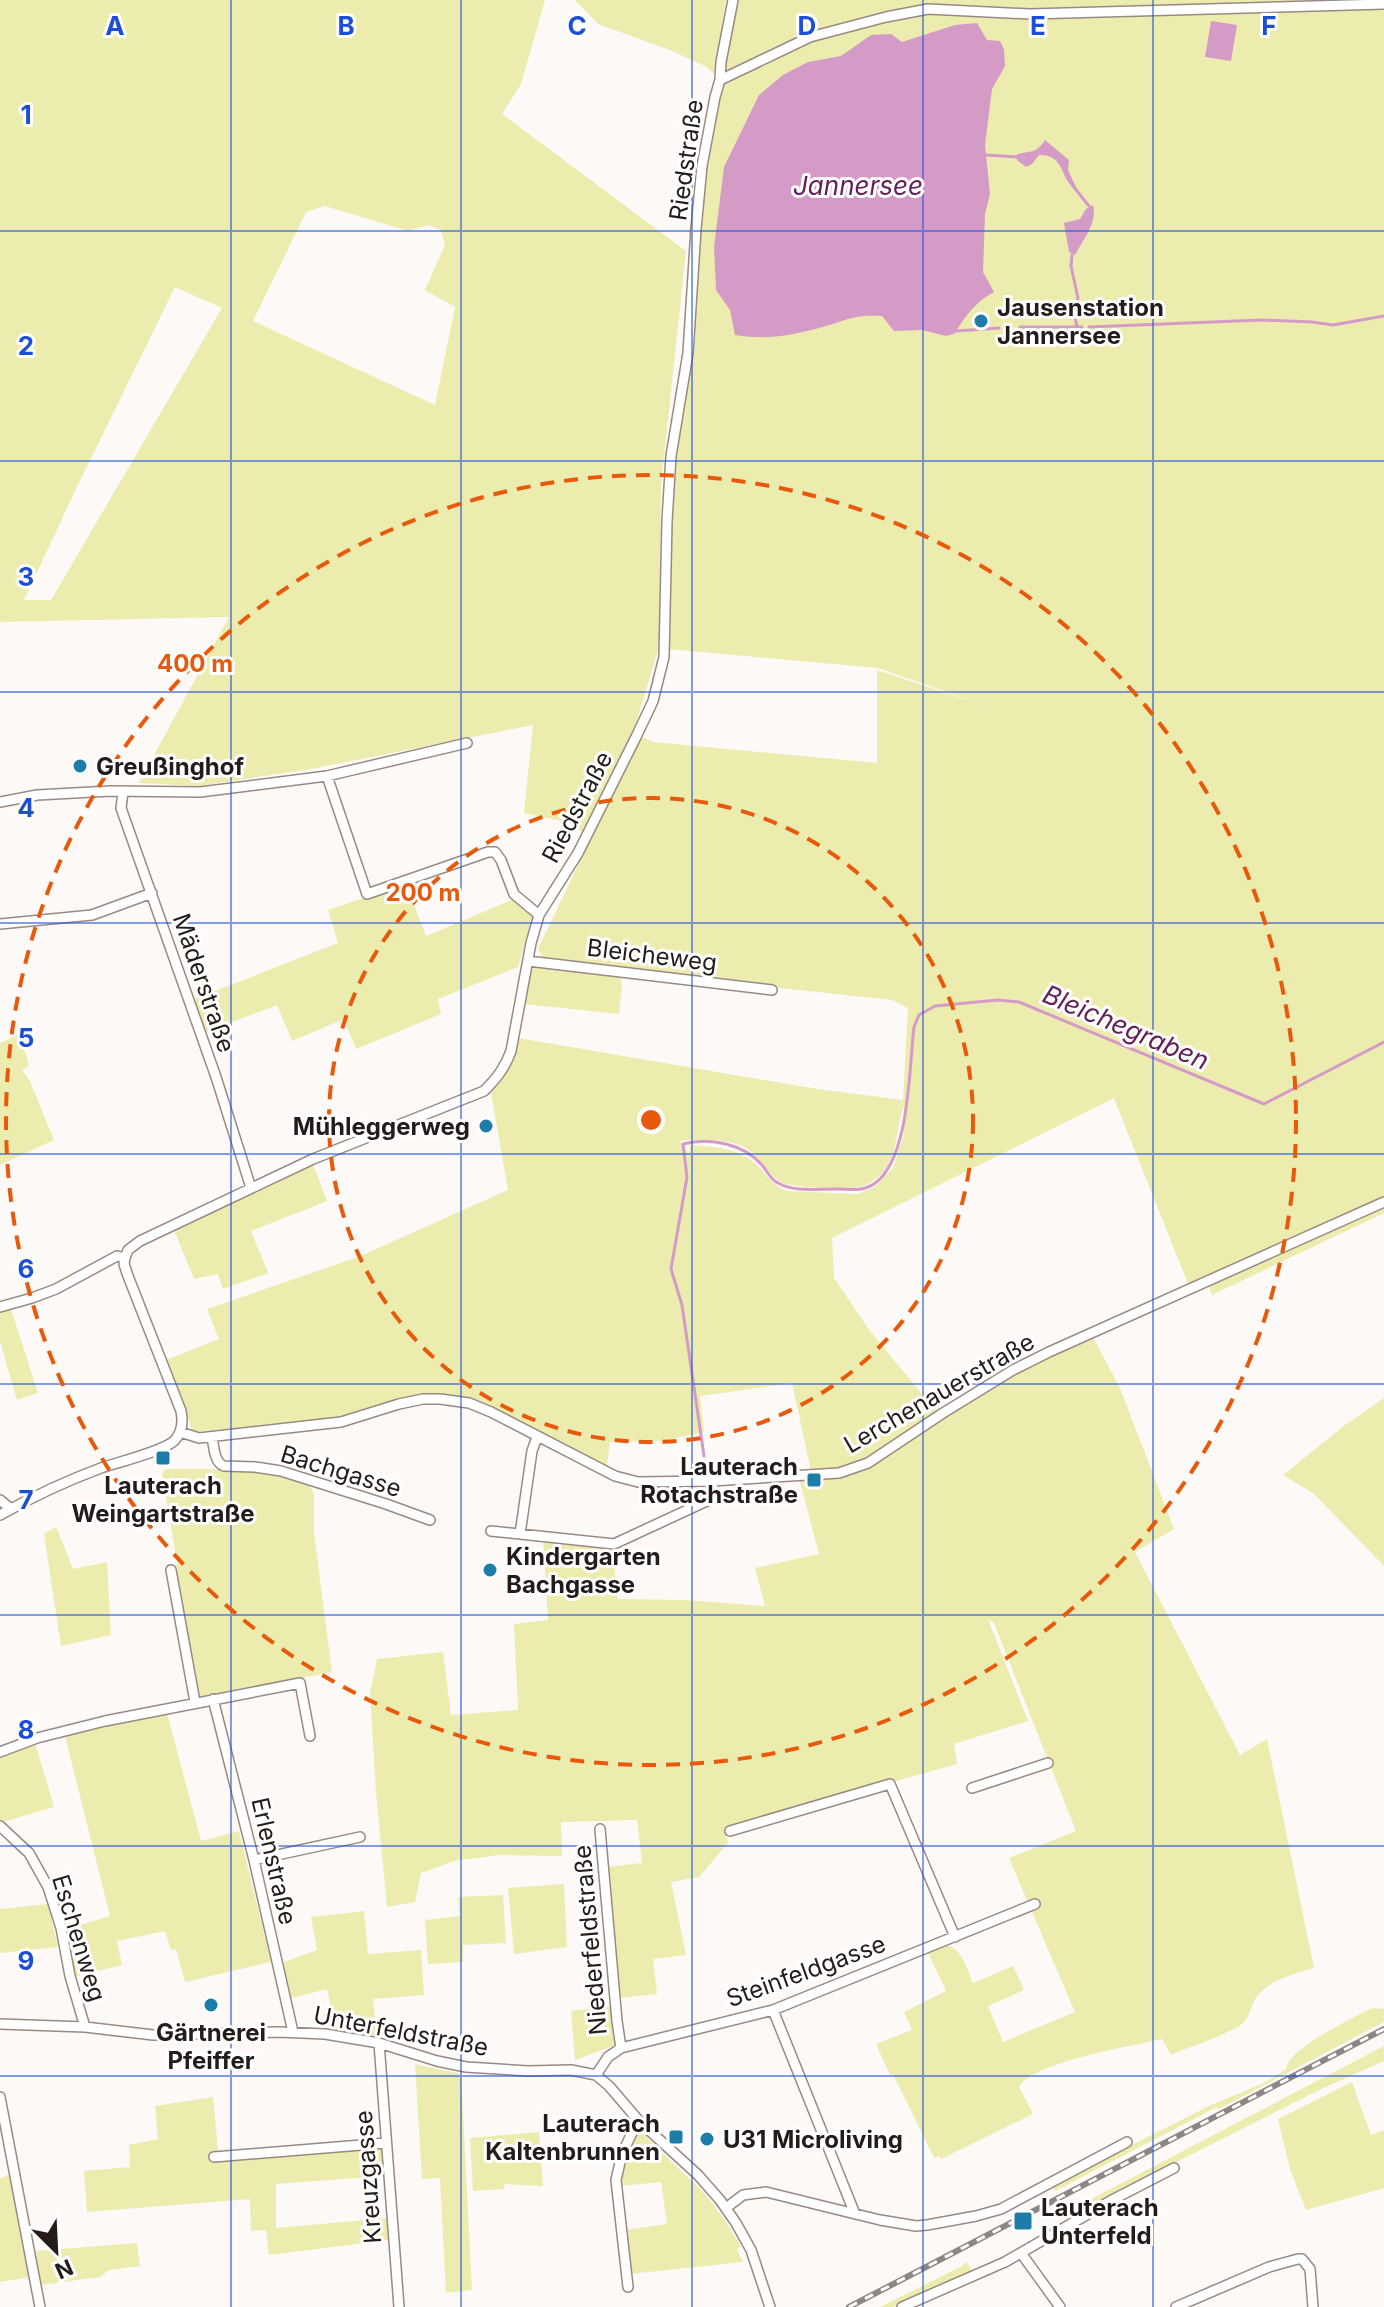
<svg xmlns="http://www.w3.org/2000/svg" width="1384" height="2307" font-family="Inter,sans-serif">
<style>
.green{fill:#ececae;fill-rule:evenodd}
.water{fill:#d49bc7}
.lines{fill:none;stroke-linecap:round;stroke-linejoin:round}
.stream{stroke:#d49bc7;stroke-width:3}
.minor-casing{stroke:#9a8982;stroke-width:12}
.minor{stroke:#fff;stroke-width:9}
.rail-casing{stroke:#8c8785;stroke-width:6}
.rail{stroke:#fff;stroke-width:3;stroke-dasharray:9;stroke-linecap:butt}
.grid{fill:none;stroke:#1d4ed8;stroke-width:2;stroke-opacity:0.55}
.ring{fill:none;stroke:#e8590c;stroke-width:4;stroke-dasharray:14 10}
.poi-dot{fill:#1e7ca9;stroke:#fff;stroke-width:3}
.labels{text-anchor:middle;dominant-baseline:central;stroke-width:6;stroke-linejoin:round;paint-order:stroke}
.street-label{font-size:24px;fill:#231c1a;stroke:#fff}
.poi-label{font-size:24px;font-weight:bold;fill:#231c1a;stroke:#fff;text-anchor:start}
.water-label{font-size:26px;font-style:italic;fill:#632158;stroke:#fff}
.grid-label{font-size:26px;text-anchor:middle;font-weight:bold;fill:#1d4ed8;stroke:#fff;stroke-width:6;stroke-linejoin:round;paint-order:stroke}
.centre{fill:#e8590c;stroke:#fff;stroke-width:4}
.ring-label{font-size:24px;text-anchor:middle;font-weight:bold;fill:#e8590c;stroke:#fff;stroke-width:6;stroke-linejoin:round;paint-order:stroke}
</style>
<rect width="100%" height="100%" fill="#fdf9f7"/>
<path class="green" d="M0,0H545L521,84L502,114L686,251L661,485L659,648L633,732L653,742L877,763V670L995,709L878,668L668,649L665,485L729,0H1384V1213L1212,1295L1206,1278L1189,1286L1114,1098L832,1238L834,1278L870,1331L940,1416L1000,1382L1025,1359L1088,1328L1120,1388L1174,1529L1135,1552L1240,1755L1267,1739L1314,1968C1292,1975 1269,1979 1255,1999C1251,2006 1250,2015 1245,2021C1234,2033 1188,2047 1171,2055L1162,2039C1132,2046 1033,2062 1019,2087L1033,2114L941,2159L939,2156L934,2158L893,2074L890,2075L876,2044L912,2030L904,2012L946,1991L928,1953C934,1950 942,1946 947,1946C961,1946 968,1972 973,1983L1013,1966L1024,1990L988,2006L1003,2042L1075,2012L1009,1858L1076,1831L994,1623L988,1619L1028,1721L954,1744L957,1764L724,1829L728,1843L699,1877L671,1882L686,1955L653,1959L657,1994L619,1998L607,1867L642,1863L637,1820L561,1822L562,1856L500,1855L454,1861L421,1873L415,1902L387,1907L376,1793L370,1693L377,1659L443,1652L451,1715L518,1710L514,1624L548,1620L543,1540L612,1547L618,1599L685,1600L765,1606L755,1568L819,1554L799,1478L811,1471L792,1383L700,1396L704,1432L662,1441L610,1442L607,1466L461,1399L415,1396L343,1418L193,1432L166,1360L219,1339L207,1309L358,1257L508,1190L491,1093C506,1076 512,1060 518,1038L817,1089L903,1100L908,1008L892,1000L771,987L544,960L538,949L588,844L576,824L524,813L533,725L311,769L198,786L139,783L229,617L0,622ZM325,206L408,231L429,225L441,230L445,245L425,290L455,307L435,405L253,321L306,212ZM175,287L222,308L51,600H24L75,491ZM904,1106V1134L893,1168L876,1186L858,1194L787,1191C773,1186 768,1176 758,1166C738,1147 716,1147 690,1145L689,1154L680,1141C700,1139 728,1138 746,1148C761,1157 767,1174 781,1182C790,1188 850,1190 860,1187C871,1184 883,1174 888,1165C898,1146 897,1123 904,1106Z
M575,0H726L714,74L707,67L670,50L598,24Z
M406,884L426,936L514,899L531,912L532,917L518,967L438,999L441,1014L356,1049L344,1019L292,1041L277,1005L203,1033L192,1000L338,943L328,910Z
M537,967L616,974L620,977L622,986L619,1014L524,1004L531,970Z
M20,1034L29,1066L22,1070L30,1081L54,1140L0,1165V1043Z
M313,1164L327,1201L251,1231L268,1273L223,1289L218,1274L194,1279L174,1230Z
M11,1309L38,1393L17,1400L0,1341V1312Z
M1384,1398V1566L1314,1494L1283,1475L1345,1425Z
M165,1469H211L261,1473L309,1484L314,1495V1533L332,1672L208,1697L198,1696L175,1579L177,1562L162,1473Z
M56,1527L73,1569L107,1562L111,1635L61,1646L44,1534Z
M167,1713L201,1841L239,1831L271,1962L185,1982L176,1949L171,1950L165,1931L117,1941L122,1965L74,1977L63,1930L110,1916L65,1736Z
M35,1743L54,1807L3,1822L0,1820V1756Z
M564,1884L567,1947L514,1954L508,1888Z
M503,1895L506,1943L463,1945V1962L428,1964L425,1920L460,1916L458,1897Z
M48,1904L58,1947L0,1953V1909Z
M364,1911L368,1954L421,1950L424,1995L373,1999L377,2037L336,2030L327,1989L288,1999L279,1964L317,1950L311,1917Z
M610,2006L616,2045L575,2060L571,2011Z
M1374,2008L1384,2009V2022L1219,2109L1217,2107L1055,2191L1052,2185L1211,2105L1266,2082L1286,2069C1290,2047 1347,2022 1367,2010Z
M1384,2046V2061L1319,2090L1153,2174L1074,2218L1070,2210Z
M415,2064L461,2074L472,2290L446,2293L440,2178L422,2179Z
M1352,2082L1371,2135L1384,2130V2188L1306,2210L1290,2169L1278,2119Z
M213,2097L219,2160L383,2147V2176L276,2184V2228L388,2218V2240L269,2255L266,2230L251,2231L250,2199L87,2212L84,2171L130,2167L129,2145L158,2139L155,2106Z
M539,2132L543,2186L505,2184L504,2189L473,2191L470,2138Z
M638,2133H642L706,2195L726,2222L741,2247L737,2249L743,2262L630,2274L624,2230L667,2224L661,2182L620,2186C621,2166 625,2149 638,2133Z
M12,2174L30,2277L0,2282V2178Z
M137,2243L140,2266L109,2270L100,2277L41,2285L36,2251Z
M967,2262L973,2273L893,2307H880L960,2267Z"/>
<path class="water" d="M1211,21L1237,25L1231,61L1205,57Z
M977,23L987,40L1000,41L1004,49L1005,66L992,89L985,145L990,194L985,214L983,272L994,292C976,301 965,317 954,334L946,336L922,330L894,331L882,316C853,314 845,321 819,328C788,336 767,340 735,335L730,310L716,290L714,247L724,167L759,95L783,75L808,62L841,56L871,35L891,34L902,42L955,25Z
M1045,140L1069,160L1068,170L1076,187L1075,189C1059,177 1065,154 1039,155L1032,164L1026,167L1017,160L1016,155C1032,149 1034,156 1045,140Z
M1093,205C1098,222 1083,240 1075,255L1069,252L1064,223L1080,219L1086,209Z"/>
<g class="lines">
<path class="stream" d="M986,155L1018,157
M1073,186L1089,206
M1072,255L1071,266L1078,298L1074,312L1077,327H1082
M1020,327H1077
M1089,327L1261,320L1312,322L1333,325L1384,316
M956,331L999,328
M704,1456L682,1305L671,1269L687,1177L683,1144C710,1137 744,1144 762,1165C767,1171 771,1180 778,1183C794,1192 815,1189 832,1189C847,1188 860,1193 874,1184C910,1159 909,1068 914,1027L919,1015L935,1006L998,1000L1019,1002L1264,1104L1384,1042"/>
<defs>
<path id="minor" d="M720,80L810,37L886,17L928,9L1030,14L1384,4
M327,776L367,894L488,852H495L501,860L514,894L539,915
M123,792L121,808L216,1077L251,1188
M0,802L37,795L111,791L200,792L327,776L467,743
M0,924L92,915L152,893
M528,961L772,990
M125,1258L128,1250L140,1241L313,1159L484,1091C496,1079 505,1068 511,1051L531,943L539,915L578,853L636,737L653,701L664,657L667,521L671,456L688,353L696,229L702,166L715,97L720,80L721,62L733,0
M0,1307L32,1298L56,1289L117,1256L125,1258
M180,1432L199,1438L341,1422L399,1404L423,1399H440L469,1403L491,1412L615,1476L638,1482L712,1481L839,1473L868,1463L943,1413L1013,1370L1049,1352L1384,1202
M212,1437C214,1447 214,1462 224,1466L255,1467L281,1471L386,1504L430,1520
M0,1500L11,1509
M0,1515C32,1497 66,1481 101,1468C118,1462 165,1451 175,1440C183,1431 183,1421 181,1411L128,1276L124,1264L125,1258
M491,1531L614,1544L709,1500L713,1489L712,1481
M520,1534L532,1451L537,1437
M171,1570L195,1702
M213,1699L254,1860L293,2032
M0,1752L37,1738L105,1721L300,1683L310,1736
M972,1788L1048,1763
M0,1826L29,1853L48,1887L61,1928L70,1976L85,2027
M600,1829L617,2021L621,2048
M730,1831L890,1784L955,1937
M254,1860L360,1837
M773,2010L855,2214
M0,2024L85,2027L153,2035L278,2032L325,2034L379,2043L437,2061L466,2067L528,2071L571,2070L596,2075L609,2086L639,2121L698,2175L720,2200L736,2223L751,2250L770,2307
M379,2043L399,2307
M596,2075L608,2057L621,2048L773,2010L1035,1904
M0,2097L40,2307
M214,2157L386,2143
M726,2208L743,2195L766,2192L880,2220L916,2226L927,2225L976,2216L1001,2209L1127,2142
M1021,2253L1060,2307
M628,2287L616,2180C620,2158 627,2139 639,2121
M902,2307L1005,2262L1114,2199L1174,2168
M1176,2307L1269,2267L1298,2259H1302L1310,2269L1313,2307"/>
</defs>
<use href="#minor" class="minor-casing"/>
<use href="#minor" class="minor"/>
<defs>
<path id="rail" d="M849,2307L1384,2029"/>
</defs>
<use href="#rail" class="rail-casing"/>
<use href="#rail" class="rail"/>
</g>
<path class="grid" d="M231,0V2307M461,0V2307M692,0V2307M923,0V2307M1153,0V2307M0,231H1384M0,461H1384M0,692H1384M0,923H1384M0,1154H1384M0,1384H1384M0,1615H1384M0,1846H1384M0,2076H1384"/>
<g class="ring">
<circle cx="651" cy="1120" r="322"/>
<circle cx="651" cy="1120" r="645"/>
</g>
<g class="poi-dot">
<circle cx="981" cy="321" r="8"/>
<circle cx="80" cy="766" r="8"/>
<circle cx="486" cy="1126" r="8"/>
<rect x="155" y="1450" width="16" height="16" rx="4"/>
<rect x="806" y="1472" width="16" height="16" rx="4"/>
<circle cx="490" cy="1570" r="8"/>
<circle cx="211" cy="2005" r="8"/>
<rect x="668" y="2129" width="16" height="16" rx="4"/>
<circle cx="707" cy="2139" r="8"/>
<rect x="1013" y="2211" width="20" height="20" rx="4"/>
</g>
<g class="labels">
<g class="street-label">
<text transform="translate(686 160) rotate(-82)">Riedstraße</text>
<text transform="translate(577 807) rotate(-62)">Riedstraße</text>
<text transform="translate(652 955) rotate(7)">Bleicheweg</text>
<text transform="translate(204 983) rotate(71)">Mäderstraße</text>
<text transform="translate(939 1393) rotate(-30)">Lerchenauerstraße</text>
<text transform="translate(341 1471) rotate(17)">Bachgasse</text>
<text transform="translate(274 1861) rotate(77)">Erlenstraße</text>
<text transform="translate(79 1938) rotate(73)">Eschenweg</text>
<text transform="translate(590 1940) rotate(-95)">Niederfeldstraße</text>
<text transform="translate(806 1971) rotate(-20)">Steinfeldgasse</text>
<text transform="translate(401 2031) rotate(11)">Unterfeldstraße</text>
<text transform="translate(368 2177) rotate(-94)">Kreuzgasse</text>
</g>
<g class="poi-label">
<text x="997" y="307">Jausenstation<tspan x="997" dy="28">Jannersee</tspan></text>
<text x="96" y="766">Greußinghof</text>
<text x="470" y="1126" text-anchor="end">Mühleggerweg</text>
<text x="798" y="1466" text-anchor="end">Lauterach<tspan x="798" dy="28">Rotachstraße</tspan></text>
<text x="163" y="1485" text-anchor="middle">Lauterach<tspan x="163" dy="28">Weingartstraße</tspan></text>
<text x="506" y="1556">Kindergarten<tspan x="506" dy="28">Bachgasse</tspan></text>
<text x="211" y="2032" text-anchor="middle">Gärtnerei<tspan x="211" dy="28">Pfeiffer</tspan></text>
<text x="660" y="2123" text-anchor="end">Lauterach<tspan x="660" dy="28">Kaltenbrunnen</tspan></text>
<text x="723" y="2139">U31 Microliving</text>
<text x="1041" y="2207">Lauterach<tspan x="1041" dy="28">Unterfeld</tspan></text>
</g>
<g class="water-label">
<text x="858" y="185">Jannersee</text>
<text transform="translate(1126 1027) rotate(23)">Bleichegraben</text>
</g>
</g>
<g class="grid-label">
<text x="115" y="35">A</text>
<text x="346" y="35">B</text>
<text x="577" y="35">C</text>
<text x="807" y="35">D</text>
<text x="1038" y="35">E</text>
<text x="1269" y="35">F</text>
<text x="26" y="124">1</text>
<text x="26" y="355">2</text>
<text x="26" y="586">3</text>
<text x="26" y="817">4</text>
<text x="26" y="1047">5</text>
<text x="26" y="1278">6</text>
<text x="26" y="1509">7</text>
<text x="26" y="1739">8</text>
<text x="26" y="1970">9</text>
</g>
<circle cx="651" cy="1120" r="12" class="centre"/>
<g class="ring-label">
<text x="195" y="672">400 m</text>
<text x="423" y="901">200 m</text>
</g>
<g transform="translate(56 2251) rotate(156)" stroke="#ffffff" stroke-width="6" paint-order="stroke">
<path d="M0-6L14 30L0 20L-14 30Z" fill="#231c1a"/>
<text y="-12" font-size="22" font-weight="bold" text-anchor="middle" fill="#231c1a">N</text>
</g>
</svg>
